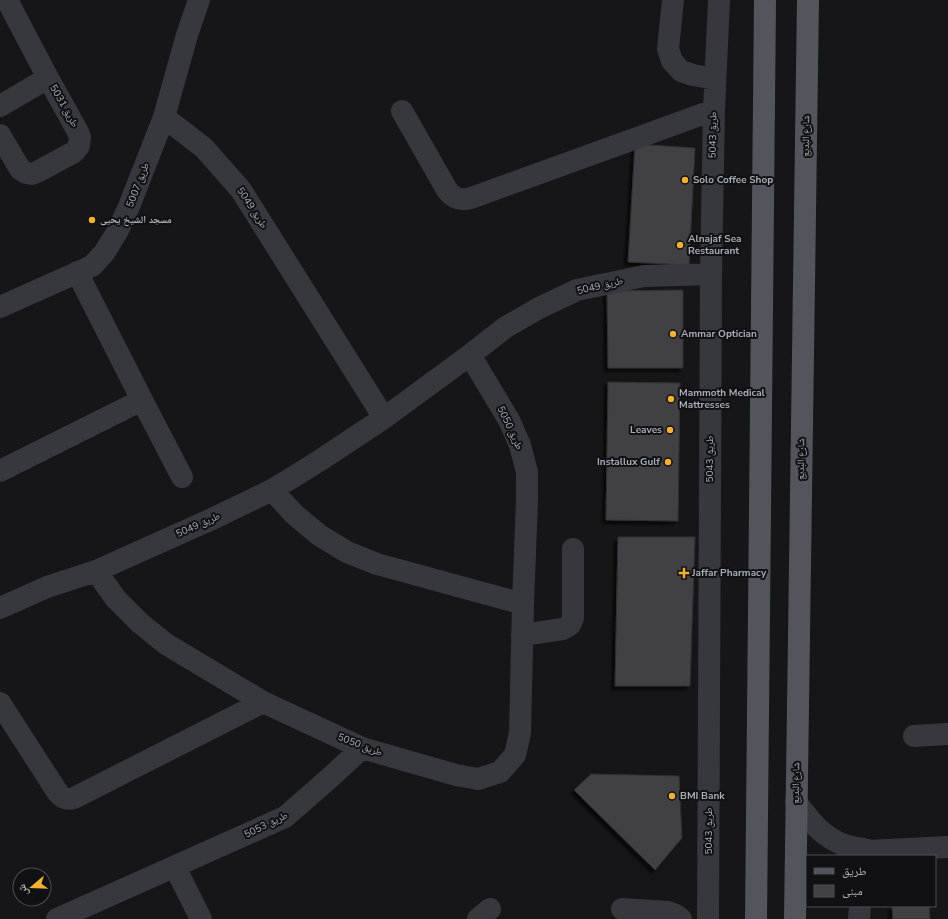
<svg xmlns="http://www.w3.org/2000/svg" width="948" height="919" font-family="'Nunito Sans','Noto Naskh Arabic',sans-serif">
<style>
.building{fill:#404145;stroke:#303034;filter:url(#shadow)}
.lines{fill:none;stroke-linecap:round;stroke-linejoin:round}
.minor{stroke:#37383d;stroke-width:22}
.major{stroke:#53555c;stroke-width:22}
.poi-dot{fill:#f2b134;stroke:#111113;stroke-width:1.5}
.labels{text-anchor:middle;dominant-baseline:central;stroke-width:4;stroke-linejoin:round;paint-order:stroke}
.street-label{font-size:10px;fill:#a8adb8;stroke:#111113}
.poi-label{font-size:10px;font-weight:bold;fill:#a8adb8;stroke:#111113;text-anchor:start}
</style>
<defs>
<filter id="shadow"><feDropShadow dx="-3.5" dy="3.5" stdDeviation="1" flood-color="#0009"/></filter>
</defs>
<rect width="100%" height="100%" fill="#161618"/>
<path class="building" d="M635,144L695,148L689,265L628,262Z
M683,290V368H608L607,291Z
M608,382L680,383L678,521L606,520Z
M618,537H695L690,686H615Z
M591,774L679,776L682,838L655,870L574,790Z
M892,906H929L930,919H893Z"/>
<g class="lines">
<path class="minor" d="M673,0L668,49L672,61L681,71L693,75L715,79
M0,106L48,78
M402,111L447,190C454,199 461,201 471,198L714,110
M164,117L204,148L241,190L384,418
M0,135L20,169L26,173L32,174L39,171L74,152L79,146L80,137L77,130L48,78L7,0
M77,272L142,400L182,477
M0,307L92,266L104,253L117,232L128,209L164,117L187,35L199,0
M0,471L142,400
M272,490L294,514L319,535L347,552L377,564L523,604
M96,571L116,599L140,623L166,644L263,702L362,748L456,775L478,779L500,772L515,755L520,733L523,604L527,500V472L520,445L509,420L470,355
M0,608L47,587L96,571L212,519L272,490L319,461L384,418L470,355L506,327L539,308L577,290L644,276L711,274
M522,635L563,629L570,625L573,618V549
M0,703L58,793C63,799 67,800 74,798L263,702
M914,736L948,734
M796,802C809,819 821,836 842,844C850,847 859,848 867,850
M847,856L868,851L948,847
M175,867L201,919
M622,909L668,912L676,915L681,919
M57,919L285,817L333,775L362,748
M478,919L490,909
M708,919L711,274L714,110L719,0
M859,919L860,906"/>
<path class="major" d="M756,919L765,0
M795,919L808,0"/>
</g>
<g class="poi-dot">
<circle cx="685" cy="180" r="4"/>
<circle cx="92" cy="220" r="4"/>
<circle cx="680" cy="245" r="4"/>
<circle cx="673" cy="334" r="4"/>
<circle cx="671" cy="399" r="4"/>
<circle cx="670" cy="430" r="4"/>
<circle cx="668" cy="462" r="4"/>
<path d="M682 567h4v4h4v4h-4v4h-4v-4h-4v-4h4z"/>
<circle cx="672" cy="796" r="4"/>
</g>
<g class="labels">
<g class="street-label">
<text transform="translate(64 106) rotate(60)">طريق 5031</text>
<text transform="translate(713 135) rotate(-89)">طريق 5043</text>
<text transform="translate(806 136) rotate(-89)">شارع البديع</text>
<text transform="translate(138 185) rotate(-69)">طريق 5007</text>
<text transform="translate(252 208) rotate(57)">طريق 5049</text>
<text transform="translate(600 286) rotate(-13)">طريق 5049</text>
<text transform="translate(510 428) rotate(65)">طريق 5050</text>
<text transform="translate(710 459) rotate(-90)">طريق 5043</text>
<text transform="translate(801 459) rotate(-89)">شارع البديع</text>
<text transform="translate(198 525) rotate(-24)">طريق 5049</text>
<text transform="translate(360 745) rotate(21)">طريق 5050</text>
<text transform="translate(796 783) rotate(-89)">شارع البديع</text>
<text transform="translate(266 825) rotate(-26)">طريق 5053</text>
<text transform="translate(709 831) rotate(-90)">طريق 5043</text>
</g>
<g class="poi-label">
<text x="693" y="180">Solo Coffee Shop</text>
<text x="100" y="220">مسجد الشيخ يحيى</text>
<text x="688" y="239">Alnajaf Sea<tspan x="688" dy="12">Restaurant</tspan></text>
<text x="681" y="334">Ammar Optician</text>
<text x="679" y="393">Mammoth Medical<tspan x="679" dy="12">Mattresses</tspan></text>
<text x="662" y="430" text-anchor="end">Leaves</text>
<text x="660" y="462" text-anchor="end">Installux Gulf</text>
<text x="692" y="573">Jaffar Pharmacy</text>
<text x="680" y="796">BMI Bank</text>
</g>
</g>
<rect x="806" y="855" width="130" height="52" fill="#111113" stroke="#4d4f55"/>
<rect x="814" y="868" width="20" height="6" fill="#53555c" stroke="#4d4f55"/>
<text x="842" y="875" font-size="12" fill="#a8adb8">طريق</text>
<rect x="814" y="885" width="20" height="12" fill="#404145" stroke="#4d4f55"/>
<text x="842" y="895" font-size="12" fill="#a8adb8">مبنى</text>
<g transform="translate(32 887) rotate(251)"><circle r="19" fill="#111113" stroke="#4d4f55"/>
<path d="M0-3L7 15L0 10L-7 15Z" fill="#f2b134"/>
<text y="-6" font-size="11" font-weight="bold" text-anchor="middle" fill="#a8adb8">ش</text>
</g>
</svg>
